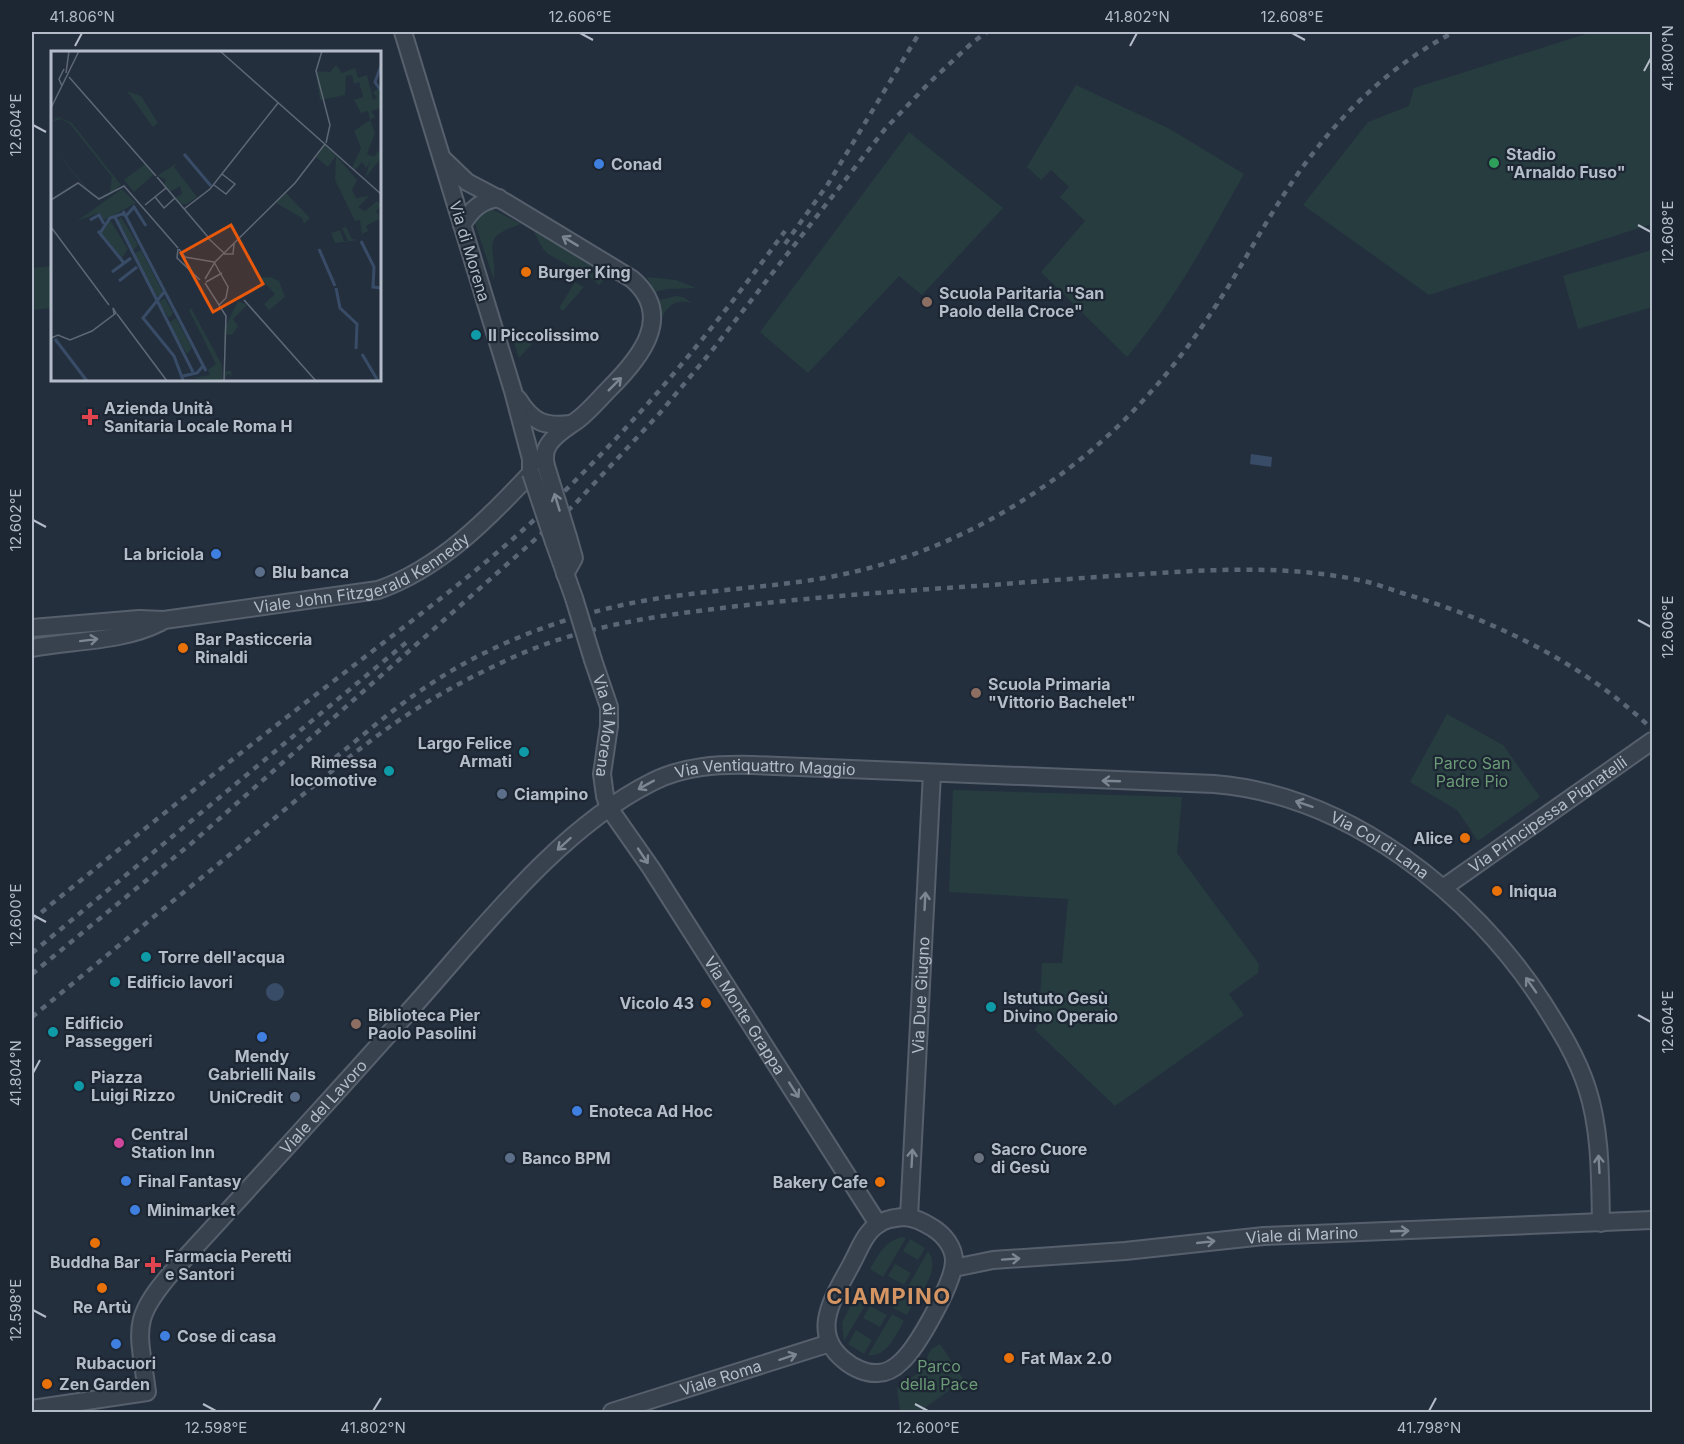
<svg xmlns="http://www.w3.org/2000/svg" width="1684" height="1444" font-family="Inter,sans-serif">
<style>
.green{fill:#263c3f}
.water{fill:#394c67}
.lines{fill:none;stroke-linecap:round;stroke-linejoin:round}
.tertiary-casing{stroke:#565f6c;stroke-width:20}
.tertiary{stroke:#38414e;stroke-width:16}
.rail{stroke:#5a6575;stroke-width:4.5;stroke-dasharray:6 6;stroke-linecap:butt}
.tertiary-bridge-casing{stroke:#565f6c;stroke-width:20;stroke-linecap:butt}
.tertiary-bridge{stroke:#38414e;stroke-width:16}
.oneway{stroke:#7c8592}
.ticks{fill:none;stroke:#b4bcc9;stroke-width:2}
.leisure-dot{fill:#2e9e5b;stroke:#1d2633;stroke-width:2}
.shop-dot{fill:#3f7fe0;stroke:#1d2633;stroke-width:2}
.food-dot{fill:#e8710a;stroke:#1d2633;stroke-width:2}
.education-dot{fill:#8d6e63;stroke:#1d2633;stroke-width:2}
.culture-dot{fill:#0f9aa8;stroke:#1d2633;stroke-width:2}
.health-dot{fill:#e0444e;stroke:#1d2633;stroke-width:2}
.service-dot{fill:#5c6f8a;stroke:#1d2633;stroke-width:2}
.hotel-dot{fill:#d1479c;stroke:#1d2633;stroke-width:2}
.worship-dot{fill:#6b7280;stroke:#1d2633;stroke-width:2}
.labels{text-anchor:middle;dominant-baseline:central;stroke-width:4.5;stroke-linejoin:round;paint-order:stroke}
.poi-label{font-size:16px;font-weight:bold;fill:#b4bcc9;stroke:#1d2633;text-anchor:start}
.street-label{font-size:16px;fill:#b4bcc9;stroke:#1d2633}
.park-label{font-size:16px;fill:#6b9a76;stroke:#1d2633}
.district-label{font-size:22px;font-weight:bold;letter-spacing:1.5px;fill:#d59563;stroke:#1d2633}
.inset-river{fill:none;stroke:#394c67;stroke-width:3}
.inset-road{fill:none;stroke:#5e6776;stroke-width:1.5}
.view{fill:#e8590c;fill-opacity:0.15;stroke:#e8590c;stroke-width:3}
.inset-edge{fill:none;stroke:#b4bcc9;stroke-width:3}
.neatline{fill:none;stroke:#b4bcc9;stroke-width:2}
.ticks-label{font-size:15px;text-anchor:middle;fill:#b4bcc9}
</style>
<rect width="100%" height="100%" fill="#242f3e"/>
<path class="green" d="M1592,32H1652V224L1429,295L1303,205L1368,122L1409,106L1414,88Z
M1076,85L1170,129L1244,174C1208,237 1175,301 1127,357L1041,272L1085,221L1060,197L1069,187L1051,170L1041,180L1027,167Z
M909,132L1003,208L922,295L899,276L808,373L760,332Z
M490,208L521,224C478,238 497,246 494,280L475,223L477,217Z
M533,230L609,275L599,285L593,279L548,254L543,249Z
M1652,250V307L1578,329L1563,276Z
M52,266V308L32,310V268Z
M647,277L676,280L696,288L667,289L654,292Z
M575,282L584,287L563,311L559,308Z
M676,296L683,297L692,303C671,298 667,308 658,325L655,301Z
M546,329L519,358L513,340Z
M1447,714L1503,745L1540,797L1478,841L1457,810L1410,782Z
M953,790L1182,797L1177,853L1259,964L1258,973L1229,994L1244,1015L1115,1106L1035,1030L1039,1021L1042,963H1062L1068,899L949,892Z
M902,1237L906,1238L883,1277L870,1269C879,1254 884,1242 902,1237Z
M910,1239L925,1248L918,1260L903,1251Z
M928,1251C939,1267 927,1283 919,1297L906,1290Z
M895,1264L911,1273L904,1285L888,1276Z
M902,1293L915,1301L907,1315L893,1308Z
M856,1295L867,1302L844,1341L842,1323Z
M870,1306L887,1315L880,1327L863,1318Z
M892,1314L904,1321C896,1334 887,1358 868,1355Z
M856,1330L872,1340L864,1354L848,1344Z
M940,1344L964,1380L919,1412H900L897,1388L921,1371L931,1349Z"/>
<path class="water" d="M1251,454L1272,457L1271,467L1250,464Z
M266 992a9 9 0 1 1 18 0a9 9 0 1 1-18 0Z"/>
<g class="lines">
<defs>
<g id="tertiary">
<path d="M444,160L467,182L505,202L632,279C675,316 640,358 610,388C600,398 591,409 580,418C570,426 556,433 549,444C544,451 544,458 546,466"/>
<path d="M462,225C471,210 481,200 499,198"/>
<path d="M518,399C533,423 545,427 571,424"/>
<path d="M554,542L574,598"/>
<path d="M565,574L574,558L568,537"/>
<path id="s1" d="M32,628L139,619L164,620L378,590C439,569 488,519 531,473V459L513,391L403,32"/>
<path d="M32,648C74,640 122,642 161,622"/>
<path id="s2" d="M593,660L609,707V726L602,774L605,796L609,808L651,868L878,1224"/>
<path id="s3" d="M1443,888L1652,741"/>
<path d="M903,1217C914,1217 923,1222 933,1228C944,1235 954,1247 954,1261C954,1282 918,1346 902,1361C895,1368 887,1373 878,1373C867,1374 853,1368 844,1360C808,1331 836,1294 852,1263C859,1250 865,1233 877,1225C885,1219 894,1218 903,1217Z"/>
<path id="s4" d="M909,1217L932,773"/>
<path id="s5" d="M954,1268L993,1260L1125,1251L1264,1236L1652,1220"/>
<path id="s6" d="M32,1409L147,1392C139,1329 129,1321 174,1270C254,1183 334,1096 412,1008C481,931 558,829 652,782C683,766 719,764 753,765L1214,784C1348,795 1472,893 1543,1003C1560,1030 1577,1057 1587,1088C1601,1131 1600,1178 1601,1223"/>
<path id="s7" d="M612,1412L830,1343"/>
</g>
</defs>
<use href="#tertiary" class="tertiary-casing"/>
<use href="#tertiary" class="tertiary"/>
<path class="rail" d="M785,244L828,184L920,32
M326,765C359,739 391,710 426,687C486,646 557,619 627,604C694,590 763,589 830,577C908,562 978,532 1043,487C1114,439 1171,376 1217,304C1235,277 1251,248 1268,220C1315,141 1372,75 1454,32
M32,920C131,839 232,759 335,680C407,624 480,571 547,508C636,424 714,329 785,231
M32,953L408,641
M32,974L193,842L574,505L659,414L710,353L885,129L930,82L973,42L987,32
M32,1017C106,956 180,895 254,835C298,799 342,761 388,728C424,702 464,680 505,661C574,628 647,617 722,608C811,597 901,591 991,585C1042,581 1093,577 1144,574C1218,569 1294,565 1368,582C1379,585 1390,589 1402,593C1494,620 1582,662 1652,729"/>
<defs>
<path id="tertiary-bridge" d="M546,466L568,537
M531,473L554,542
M574,598L593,660"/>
</defs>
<use href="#tertiary-bridge" class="tertiary-bridge-casing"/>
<use href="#tertiary-bridge" class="tertiary-bridge"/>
</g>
<defs><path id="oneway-shaft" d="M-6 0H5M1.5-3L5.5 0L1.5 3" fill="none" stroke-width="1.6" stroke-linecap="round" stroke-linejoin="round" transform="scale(1.5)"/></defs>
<g class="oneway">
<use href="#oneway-shaft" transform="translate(570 241) rotate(-149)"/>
<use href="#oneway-shaft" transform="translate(615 384) rotate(-45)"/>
<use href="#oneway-shaft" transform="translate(557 502) rotate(-107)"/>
<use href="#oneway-shaft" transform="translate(89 640) rotate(-7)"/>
<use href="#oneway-shaft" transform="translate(1111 781) rotate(-178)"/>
<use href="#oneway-shaft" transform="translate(646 785) rotate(151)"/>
<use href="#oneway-shaft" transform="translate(1304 804) rotate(-161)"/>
<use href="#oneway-shaft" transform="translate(564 844) rotate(138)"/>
<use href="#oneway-shaft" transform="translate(643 856) rotate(56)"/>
<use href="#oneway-shaft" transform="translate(925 901) rotate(-87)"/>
<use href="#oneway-shaft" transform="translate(1531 985) rotate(-125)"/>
<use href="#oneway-shaft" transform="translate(794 1090) rotate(57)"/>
<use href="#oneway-shaft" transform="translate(912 1158) rotate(-87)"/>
<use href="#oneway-shaft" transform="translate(1599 1164) rotate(-93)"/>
<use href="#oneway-shaft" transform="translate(1400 1231) rotate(-2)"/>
<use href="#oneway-shaft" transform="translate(1206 1242) rotate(-6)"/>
<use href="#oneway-shaft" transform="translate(1011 1259) rotate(-4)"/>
<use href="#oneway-shaft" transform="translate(788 1357) rotate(-18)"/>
</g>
<path class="ticks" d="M580,33L593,40M1292,33L1305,40M75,46L82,33M1130,46L1137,33M1644,71L1651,58M33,125L46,132M1638,225L1651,232M33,520L46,527M1638,620L1651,627M33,915L46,922M1638,1015L1651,1022M33,1073L40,1060M33,1310L46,1317M203,1404L216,1411M915,1404L928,1411M373,1411L381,1398M1429,1411L1436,1398"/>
<circle class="leisure-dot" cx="1494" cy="163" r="6"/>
<g class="shop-dot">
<circle cx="599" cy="164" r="6"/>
<circle cx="216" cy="554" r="6"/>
<circle cx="262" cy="1037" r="6"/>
<circle cx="577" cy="1111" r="6"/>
<circle cx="126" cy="1181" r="6"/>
<circle cx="135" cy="1210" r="6"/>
<circle cx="165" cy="1336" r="6"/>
<circle cx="116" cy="1344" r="6"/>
</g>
<g class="food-dot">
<circle cx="526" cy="272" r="6"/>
<circle cx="183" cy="648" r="6"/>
<circle cx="1465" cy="838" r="6"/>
<circle cx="1497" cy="891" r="6"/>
<circle cx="706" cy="1003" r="6"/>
<circle cx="880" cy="1182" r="6"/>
<circle cx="95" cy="1243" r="6"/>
<circle cx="102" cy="1288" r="6"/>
<circle cx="1009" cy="1358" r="6"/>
<circle cx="47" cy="1384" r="6"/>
</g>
<g class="education-dot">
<circle cx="927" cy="302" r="6"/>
<circle cx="976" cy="693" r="6"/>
<circle cx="356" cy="1024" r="6"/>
</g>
<g class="culture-dot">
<circle cx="476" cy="335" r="6"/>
<circle cx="524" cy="752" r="6"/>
<circle cx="389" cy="771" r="6"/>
<circle cx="146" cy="957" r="6"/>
<circle cx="115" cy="982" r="6"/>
<circle cx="991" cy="1007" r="6"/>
<circle cx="53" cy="1032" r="6"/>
<circle cx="79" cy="1086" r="6"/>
</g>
<g class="health-dot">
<path d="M87 408h6v6h6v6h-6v6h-6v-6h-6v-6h6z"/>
<path d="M150 1256h6v6h6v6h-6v6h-6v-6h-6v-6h6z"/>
</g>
<g class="service-dot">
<circle cx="260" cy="572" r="6"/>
<circle cx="502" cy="794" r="6"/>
<circle cx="295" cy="1097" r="6"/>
<circle cx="510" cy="1158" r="6"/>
</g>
<circle class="hotel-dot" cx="119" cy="1143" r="6"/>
<circle class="worship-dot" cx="979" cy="1158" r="6"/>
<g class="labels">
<g class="poi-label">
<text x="1506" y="154">Stadio<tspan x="1506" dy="18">"Arnaldo Fuso"</tspan></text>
<text x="611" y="164">Conad</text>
<text x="538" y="272">Burger King</text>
<text x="939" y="293">Scuola Paritaria "San<tspan x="939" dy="18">Paolo della Croce"</tspan></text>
<text x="488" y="335">Il Piccolissimo</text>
<text x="104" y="408">Azienda Unità<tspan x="104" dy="18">Sanitaria Locale Roma H</tspan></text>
<text x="204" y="554" text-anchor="end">La briciola</text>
<text x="272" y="572">Blu banca</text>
<text x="195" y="639">Bar Pasticceria<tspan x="195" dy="18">Rinaldi</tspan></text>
<text x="988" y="684">Scuola Primaria<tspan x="988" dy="18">"Vittorio Bachelet"</tspan></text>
<text x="512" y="743" text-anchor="end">Largo Felice<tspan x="512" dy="18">Armati</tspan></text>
<text x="377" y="762" text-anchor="end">Rimessa<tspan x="377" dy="18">locomotive</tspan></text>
<text x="514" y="794">Ciampino</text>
<text x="1453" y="838" text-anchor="end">Alice</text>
<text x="1509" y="891">Iniqua</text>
<text x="158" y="957">Torre dell'acqua</text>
<text x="127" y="982">Edificio lavori</text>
<text x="1003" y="998">Istututo Gesù<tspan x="1003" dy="18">Divino Operaio</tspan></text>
<text x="694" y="1003" text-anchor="end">Vicolo 43</text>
<text x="368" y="1015">Biblioteca Pier<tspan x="368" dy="18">Paolo Pasolini</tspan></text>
<text x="65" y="1023">Edificio<tspan x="65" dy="18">Passeggeri</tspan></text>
<text x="262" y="1056" text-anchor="middle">Mendy<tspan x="262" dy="18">Gabrielli Nails</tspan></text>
<text x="91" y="1077">Piazza<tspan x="91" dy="18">Luigi Rizzo</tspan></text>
<text x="283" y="1097" text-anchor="end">UniCredit</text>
<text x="589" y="1111">Enoteca Ad Hoc</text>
<text x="131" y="1134">Central<tspan x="131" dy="18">Station Inn</tspan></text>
<text x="991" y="1149">Sacro Cuore<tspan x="991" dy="18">di Gesù</tspan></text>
<text x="522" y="1158">Banco BPM</text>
<text x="138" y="1181">Final Fantasy</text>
<text x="868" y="1182" text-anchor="end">Bakery Cafe</text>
<text x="147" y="1210">Minimarket</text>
<text x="165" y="1256">Farmacia Peretti<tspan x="165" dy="18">e Santori</tspan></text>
<text x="95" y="1262" text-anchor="middle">Buddha Bar</text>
<text x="102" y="1307" text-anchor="middle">Re Artù</text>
<text x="177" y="1336">Cose di casa</text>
<text x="1021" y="1358">Fat Max 2.0</text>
<text x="116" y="1363" text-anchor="middle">Rubacuori</text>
<text x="59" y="1384">Zen Garden</text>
</g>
<g class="street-label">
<text transform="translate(470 251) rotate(73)">Via di Morena</text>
<text stroke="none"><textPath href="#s1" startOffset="338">Viale John Fitzgerald Kennedy</textPath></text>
<text stroke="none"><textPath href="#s2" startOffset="68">Via di Morena</textPath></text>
<text stroke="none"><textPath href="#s6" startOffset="1050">Via Ventiquattro Maggio</textPath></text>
<text stroke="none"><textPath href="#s3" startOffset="128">Via Principessa Pignatelli</textPath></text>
<text stroke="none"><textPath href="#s6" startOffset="1678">Via Col di Lana</textPath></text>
<text stroke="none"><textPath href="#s4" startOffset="222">Via Due Giugno</textPath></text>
<text stroke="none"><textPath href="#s2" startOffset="400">Via Monte Grappa</textPath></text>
<text stroke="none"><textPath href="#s6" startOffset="470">Viale del Lavoro</textPath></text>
<text stroke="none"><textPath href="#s5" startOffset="350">Viale di Marino</textPath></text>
<text stroke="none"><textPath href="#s7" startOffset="114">Viale Roma</textPath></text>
</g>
<g class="park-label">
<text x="1472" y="763">Parco San<tspan x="1472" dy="18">Padre Pio</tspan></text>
<text x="939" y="1366">Parco<tspan x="939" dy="18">della Pace</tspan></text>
</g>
<g class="district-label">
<text x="889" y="1296">CIAMPINO</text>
</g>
</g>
<g transform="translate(51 51)">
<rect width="330" height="330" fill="#242f3e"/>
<path d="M285,14L291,22L304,17L307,27L316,24L322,49L326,47L322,41L327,38L330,46L329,57L320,60L324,66L319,69L324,82L316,103L323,106L328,99L330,107L314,127L319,111L315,117L311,111L304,119L301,117L310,97L303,80L319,69L317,60L310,62L303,49L312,46L308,31L303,33L301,24L295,25L294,44L269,49L265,20L279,21ZM76,40L90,45L107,72L102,76ZM7,66L21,72L70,134L59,144L52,147L41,145L0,94L41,143L50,146L59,141L61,126L19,73L10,68L0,71ZM275,93L306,129L301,139L305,147L318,145L307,156L314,160L326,150L330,154L325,160L330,167L315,175L317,180L311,183L309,169L304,170L284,129L285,105L277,116L265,106ZM126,112L123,116L146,146L136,153H130L124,147L131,143L129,135L119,141L113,133L115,128L106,125ZM94,113L103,123L83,141L73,129ZM71,138L85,152L53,169L48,162L26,170ZM235,142L259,167L253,173L251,167L225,152ZM70,166L87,194L82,199L66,171ZM59,169L77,198L71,207L50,182ZM295,176L301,188L308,189L284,192L280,182L289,179L293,190H297L291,177ZM90,199L112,242L106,246L82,203ZM219,226L228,230L234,246L218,259L213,253L224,243L209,227ZM114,247L122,262L118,267L107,251ZM187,250L196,254L182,268L187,275L181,284L174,283V320H180L181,325L177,323L173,330V279ZM140,257L171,314L172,330L142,327L159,324L157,319L165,313L138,259ZM125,267L141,297L136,303L117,272Z" fill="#263c3f"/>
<path class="inset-river" d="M330,15L324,31L330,40M133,103L160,135M72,160L155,320M64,166L142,321M39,169L48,164L53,173M47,180L73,212M49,182L59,167L71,163L75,165L83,156L95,175M310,190L323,216L322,236L330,237M268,198L284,235M61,221L80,207M68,230L86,216M285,237L289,257L306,273L305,298M114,240L92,267L123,305L132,329M4,288L36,330M311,303L327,330M132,325L146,322L152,315"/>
<path class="inset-road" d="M169,0L330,143M271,0L265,20L279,74L275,92M15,22L18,0M18,26L105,125M11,35L8,28L13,18M0,57L28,0M106,126L157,186M163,134L175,143L184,133L171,123M104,146L113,157L124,147M0,149L27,132L48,148L73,135L127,197M94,154L115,137M133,158L159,138L227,52M0,176L58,254M157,187L173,202M127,198L126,207L149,229M128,198L134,206L163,211M173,203H182L183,193M163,211L177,236L175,247L168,254M154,228L164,211L244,132L274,93M155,231L171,222M154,232L175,265L173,330M193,249L265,330M66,263L116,330M0,287L7,284L19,289L41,280L65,262L62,257L63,263"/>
<path class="view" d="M180,174L212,233L162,261L130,202Z"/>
<rect width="330" height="330" class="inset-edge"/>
</g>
<rect width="1684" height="1444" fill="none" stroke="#1d2633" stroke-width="66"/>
<rect x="33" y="33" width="1618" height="1378" class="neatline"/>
<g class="ticks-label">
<text x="82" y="22">41.806°N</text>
<text x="580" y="22">12.606°E</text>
<text x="1137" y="22">41.802°N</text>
<text x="1292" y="22">12.608°E</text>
<text transform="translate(1668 58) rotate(-90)" y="5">41.800°N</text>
<text transform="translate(16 125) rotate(-90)" y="5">12.604°E</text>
<text transform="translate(1668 232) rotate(-90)" y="5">12.608°E</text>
<text transform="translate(16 520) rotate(-90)" y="5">12.602°E</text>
<text transform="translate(1668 627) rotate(-90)" y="5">12.606°E</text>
<text transform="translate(16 915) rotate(-90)" y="5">12.600°E</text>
<text transform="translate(1668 1022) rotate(-90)" y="5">12.604°E</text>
<text transform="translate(16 1073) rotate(-90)" y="5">41.804°N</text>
<text transform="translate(16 1310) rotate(-90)" y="5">12.598°E</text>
<text x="216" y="1433">12.598°E</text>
<text x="373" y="1433">41.802°N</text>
<text x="928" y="1433">12.600°E</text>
<text x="1429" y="1433">41.798°N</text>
</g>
</svg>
